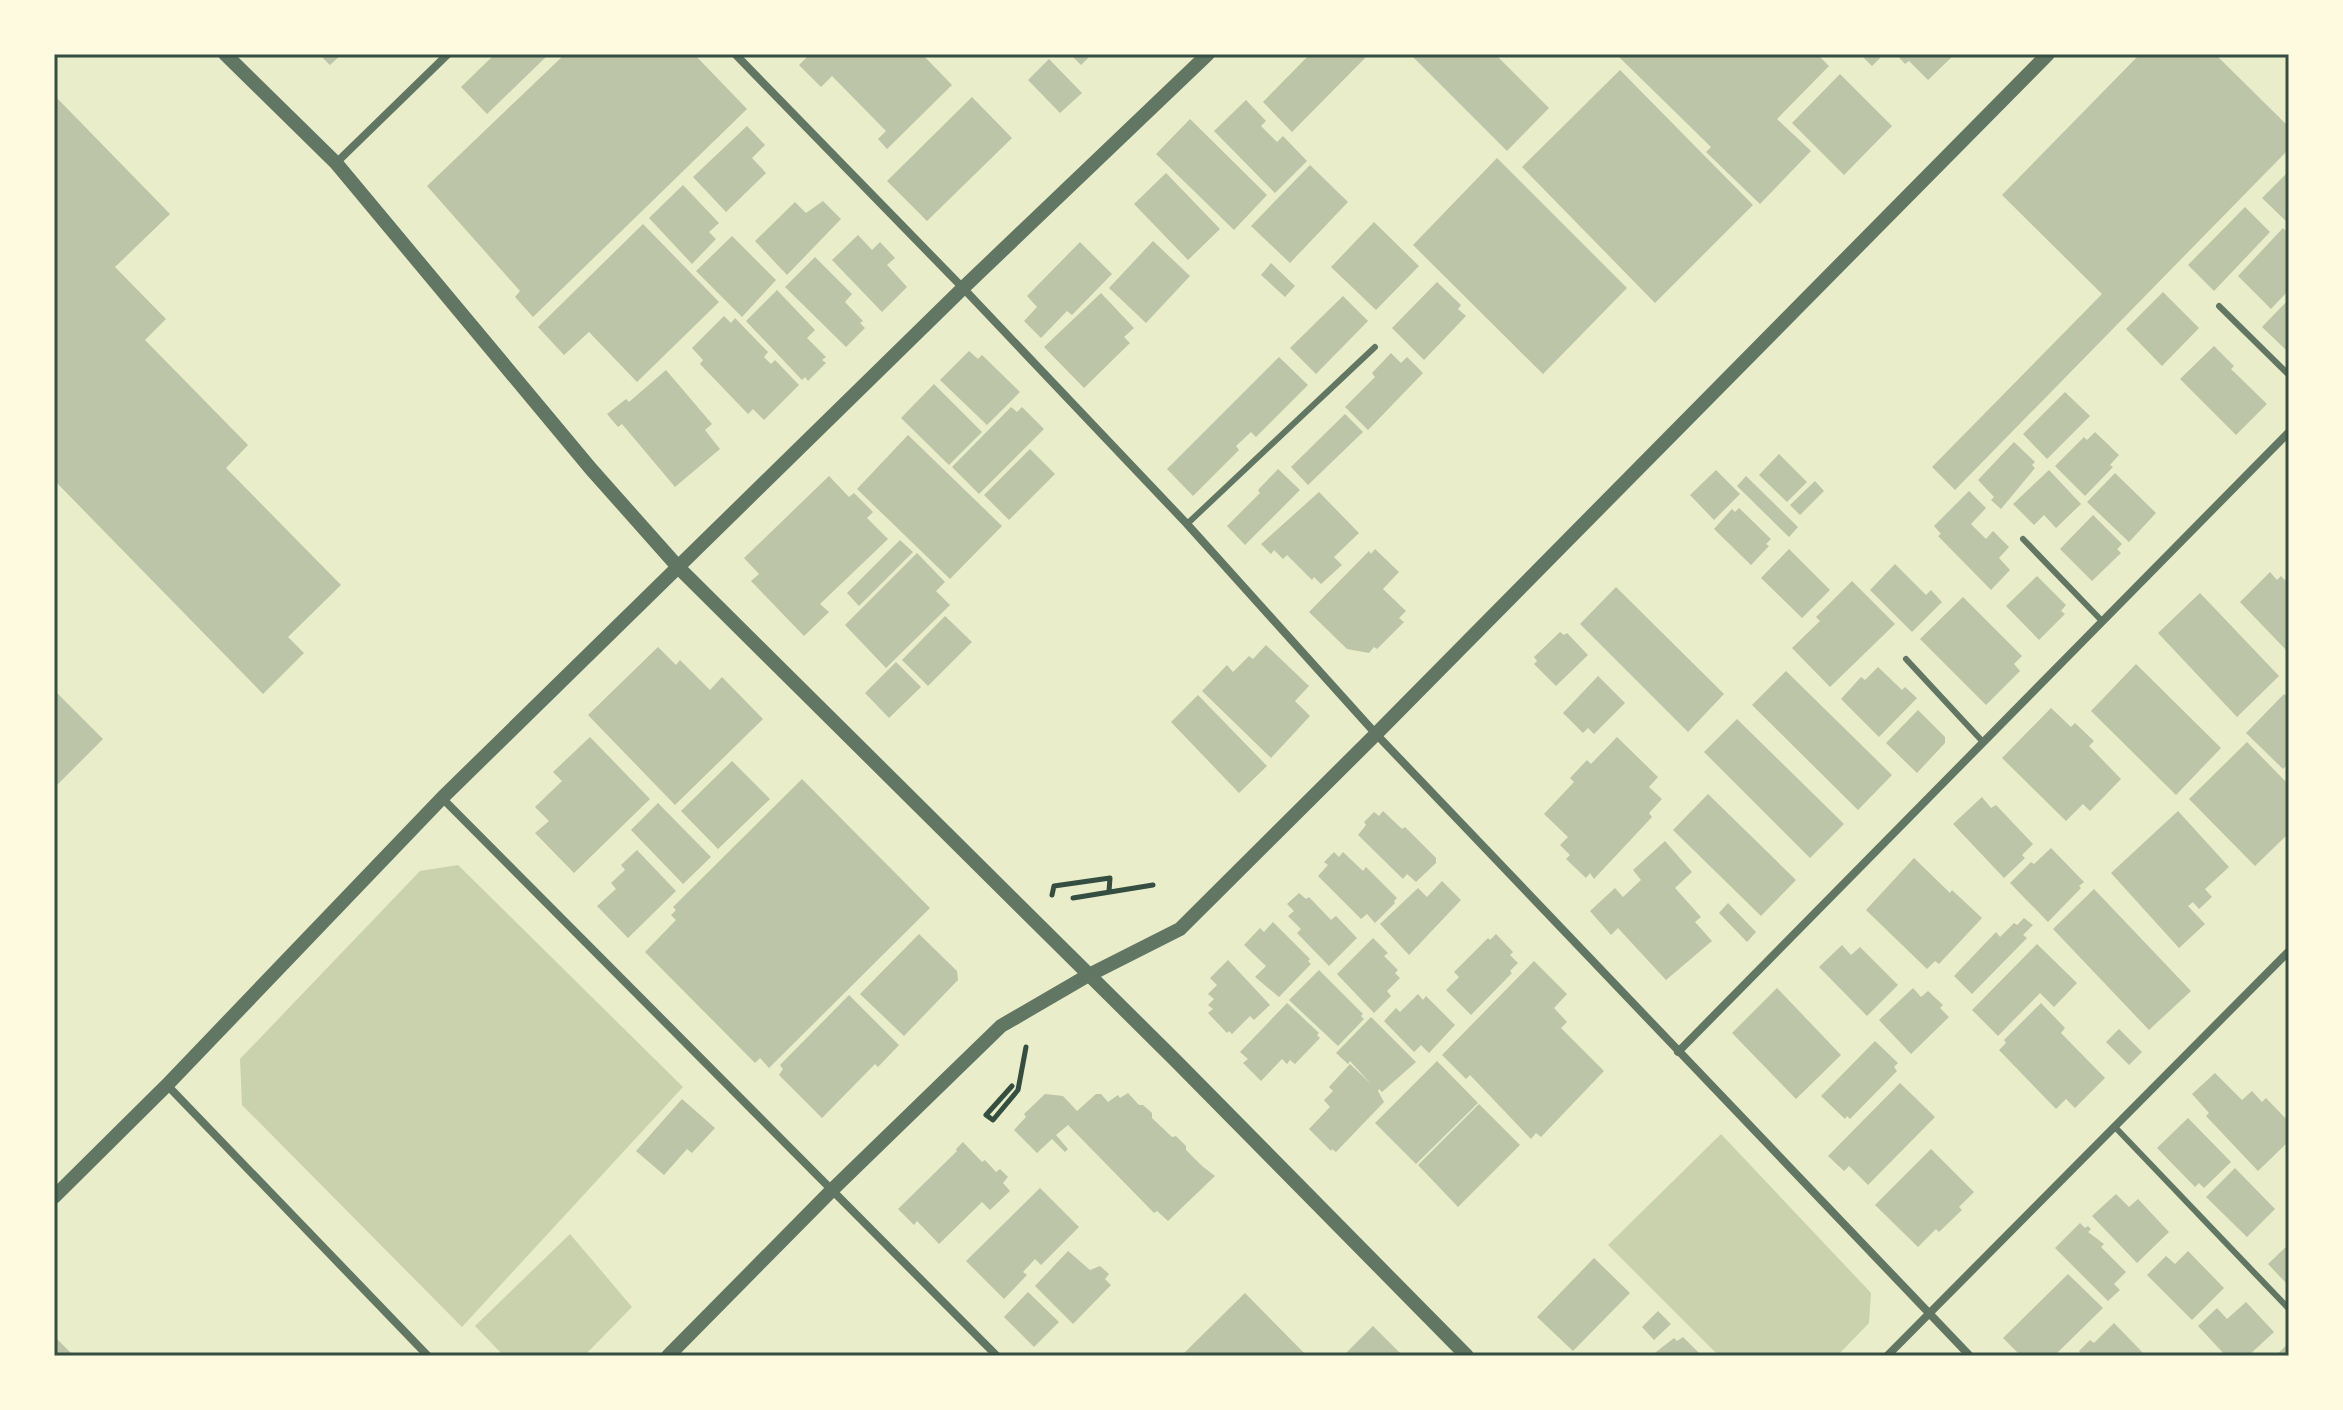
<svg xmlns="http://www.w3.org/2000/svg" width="2343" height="1410" font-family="Karla,sans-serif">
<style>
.green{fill:#cad2ad}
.building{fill:#bcc5a7}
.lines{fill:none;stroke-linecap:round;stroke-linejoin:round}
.path{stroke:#344e41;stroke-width:5}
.service{stroke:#617663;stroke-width:6}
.minor{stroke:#617663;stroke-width:8}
.tertiary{stroke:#617663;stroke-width:14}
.neatline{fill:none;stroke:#344e41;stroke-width:3}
</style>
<rect width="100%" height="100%" fill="#e9edc9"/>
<path class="green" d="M458,865L683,1087L462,1327L242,1105L240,1059L420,871Z
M1721,1134L1871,1293L1869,1323L1837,1356H1719L1608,1245Z
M570,1234L632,1307L584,1356H504L475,1326Z"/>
<path class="building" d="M319,54H342L330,65Z
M495,54H549L487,114L461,87Z
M565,54H694L747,109L533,317L515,297L520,291L427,186Z
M810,54H922L952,85L887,149L878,139L886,131L832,76L821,87L799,65Z
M1070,54H1092L1081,65Z
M1310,54H1369L1292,132L1263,102Z
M1410,54H1495L1549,108L1507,151Z
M1622,54H1817L1829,66L1777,119L1811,151L1760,204L1706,152L1711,147L1619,57Z
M1860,54H1884L1872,66Z
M1896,54H1955L1928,80L1909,61L1905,64Z
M2140,54H2215L2289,127V149L1955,490L1932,467L2102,294L2002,195Z
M1049,59L1082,93L1060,113L1028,80Z
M1620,70L1753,205L1655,303L1522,167Z
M1840,74L1892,126L1844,175L1792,123Z
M54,95L170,214L115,267L166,319L145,340L248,445L226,468L341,585L288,637L304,653L263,694L54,480Z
M972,97L1012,138L927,221L887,181Z
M1246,100L1266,121L1261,126L1277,142L1283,136L1307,161L1275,193L1214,131Z
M1190,119L1267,195L1234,230L1156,154Z
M747,126L765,145L752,158L766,173L726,212L693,177Z
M1497,158L1627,288L1543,374L1413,245Z
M1310,165L1348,202L1290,263L1251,226Z
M2289,171V224L2262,198Z
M1166,173L1220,229L1188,260L1134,204Z
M683,185L719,223L709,232L716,239L692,264L649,218Z
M823,201L841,219L787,275L755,241L795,202L806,213Z
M2245,207L2270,232L2214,291L2188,265Z
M1374,222L1419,266L1376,310L1331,267Z
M643,224L719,302L637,382L589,332L564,355L538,327Z
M2283,228L2289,234V290L2271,309L2238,276Z
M858,235L872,250L880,242L895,258L887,265L907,287L882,312L832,260Z
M732,236L776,280L742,317L696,271Z
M1153,241L1190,276L1146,323L1109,288Z
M1080,242L1112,274L1072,315L1067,311L1041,338L1024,321L1037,307L1027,296Z
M815,257L852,294L845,302L863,321L860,323L865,328L846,347L785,287Z
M1271,263L1295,286L1285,297L1261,275Z
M1437,282L1461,305L1458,309L1466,316L1424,360L1392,328Z
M777,290L815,330L807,338L826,357L822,360L826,363L808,381L805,377L802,380L746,321Z
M2163,292L2199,328L2162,366L2126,329Z
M1101,293L1134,328L1124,337L1130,343L1084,388L1044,347Z
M1343,296L1368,321L1316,374L1290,348Z
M2289,299V350H2286L2262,327Z
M724,316L731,323L735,318L768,352L764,357L771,364L775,360L799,385L764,420L753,409L748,414L700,364L703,360L692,348Z
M2214,346L2234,366L2231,369L2267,404L2236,435L2180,379Z
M969,351L978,359L982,355L1020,392L987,425L940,380Z
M1391,353L1401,363L1407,357L1423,373L1368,430L1345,407L1375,377L1372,373Z
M1279,357L1308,385L1256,437L1251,432L1236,446L1239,450L1193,496L1167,469Z
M666,370L712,424L705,430L720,449L675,487L622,424L618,427L607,414L626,399L629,402Z
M934,384L982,432L949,465L901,418Z
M2065,392L2090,416L2047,459L2023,434Z
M1011,407L1017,412L1022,407L1044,429L979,494L952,467Z
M1345,414L1363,432L1308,485L1291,467Z
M2095,432L2119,455L2110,465L2113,467L2085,496L2055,466L2084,437L2087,440Z
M908,435L1002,526L950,579L857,489Z
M2014,442L2035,462L2032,465L2035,468L2001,509L1991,500L1994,497L1978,480Z
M1030,449L1055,474L1009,520L984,495Z
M1779,454L1807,482L1787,502L1759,475Z
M1278,469L1300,490L1245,545L1227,526L1260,493L1258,490Z
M1716,470L1740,494L1714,520L1690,495Z
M2049,470L2081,504L2056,528L2044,515L2034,525L2013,504Z
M2115,473L2156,513L2129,542L2087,502Z
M829,476L849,497L854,493L873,512L867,518L888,539L820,604L829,612L804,636L751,581L759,574L744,558Z
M1746,476L1798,527L1789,537L1737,486Z
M1815,481L1824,491L1800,515L1790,505Z
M1969,491L1986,508L1971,524L1986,539L1993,531L2009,547L1999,558L2010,570L1991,590L1938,536L1941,534L1934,526Z
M1319,492L1359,533L1334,557L1342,565L1321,584L1314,577L1312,580L1287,555L1283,559L1274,550L1271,554L1261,544Z
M1739,508L1771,539L1766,544L1769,546L1751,565L1714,529L1732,509L1735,512Z
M2093,515L2122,544L2117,549L2121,553L2092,581L2060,549Z
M900,540L913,552L859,606L847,593Z
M1375,549L1399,572L1383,589L1406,611L1399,618L1404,622L1377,649L1374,647L1369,653L1347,649L1309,612L1369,551L1371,554Z
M1789,549L1830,590L1802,618L1761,578Z
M917,553L945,582L936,591L950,605L886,668L845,625Z
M1895,564L1926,595L1931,590L1942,602L1912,632L1870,590Z
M2270,572L2277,580L2281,576L2289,584V653L2240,602Z
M2037,576L2066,605L2061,611L2065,614L2039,640L2006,606Z
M1852,581L1895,624L1830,687L1792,648L1820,621L1816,617Z
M1616,587L1724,694L1688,732L1580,624Z
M2200,593L2279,676L2237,717L2158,633Z
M1963,597L2022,656L2014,664L2020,671L1986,705L1920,639Z
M945,616L972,642L928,686L902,660Z
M1560,632L1564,635L1567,633L1588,655L1556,686L1534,664L1537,661L1534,657Z
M1266,645L1309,686L1295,701L1310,716L1271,758L1202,691L1227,665L1233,672L1249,656L1253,659Z
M658,647L676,665L680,660L710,690L722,677L763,719L675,805L588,715Z
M896,662L921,687L889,718L865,693Z
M2136,664L2221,748L2176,795L2091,711Z
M1878,667L1902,690L1905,687L1917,698L1879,737L1841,699L1861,677L1865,680Z
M1786,671L1892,775L1858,810L1752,705Z
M1598,676L1625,703L1594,734L1588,728L1583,733L1563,713Z
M54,690L103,739L54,788Z
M2284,694L2289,699V763L2283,769L2246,733Z
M1198,695L1267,766L1239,793L1171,722Z
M2051,708L2071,727L2075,723L2094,741L2089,746L2121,779L2090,811L2083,804L2066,821L2002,758Z
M1918,710L1945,737V743L1917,773L1886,743Z
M1737,719L1844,824L1810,858L1704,752Z
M590,737L650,799L574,873L535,833L549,821L535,807L562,781L553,772Z
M1617,737L1658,777L1649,787L1662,799L1649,813L1652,817L1594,879L1590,873L1586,878L1566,859L1570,855L1560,845L1568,837L1544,814L1574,782L1570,778L1587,760L1591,764Z
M2247,742L2289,785V833L2255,866L2189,799Z
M732,761L770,799L718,849L681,811Z
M802,779L930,908L769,1068L760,1058L755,1063L645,952L676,920L671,915L676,910L673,907Z
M1708,794L1796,880L1761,916L1673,830Z
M1982,797L1991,808L1996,805L2033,844L2022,855L2025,858L2004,878L1953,824Z
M658,803L711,857L683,884L631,830Z
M1383,811L1402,829L1405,827L1436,858V863L1416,882L1407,874L1403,879L1358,835L1366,825L1364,822L1374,812L1379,816Z
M2178,811L2229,867L2205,889L2212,897L2199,909L2193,902L2188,906L2205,924L2179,948L2111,873Z
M1665,841L1692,872L1675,888L1701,917L1695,922L1712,941L1666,980L1618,928L1611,935L1590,911L1615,888L1623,897L1641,880L1633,870Z
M2051,848L2084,882L2079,886L2081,888L2048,922L2010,883L2031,862L2034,864Z
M637,850L676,891L628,938L597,906L616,889L611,883L625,870L621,865Z
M1334,852L1339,857L1343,852L1363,871L1366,867L1397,898L1394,901L1395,903L1375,923L1367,914L1361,919L1318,876L1328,865L1324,862Z
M1914,858L1950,893L1952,890L1982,918L1939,964L1935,961L1927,969L1866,910Z
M1442,881L1461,900L1409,955L1380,924L1418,888L1427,897Z
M2094,889L2191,991L2149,1030L2053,929Z
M1299,893L1306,899L1309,897L1331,920L1336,916L1357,938L1329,966L1297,933L1301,929L1288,916L1294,911L1287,904Z
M1728,903L1756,932L1747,942L1719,913Z
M2024,918L2033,925L2023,935L2027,938L1972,994L1954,976L1996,932L2000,937L2014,923L2017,925Z
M1273,922L1310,959L1308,961L1311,964L1279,997L1255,977L1266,966L1244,945L1260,928L1264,932Z
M919,934L957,971L958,980L904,1036L860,994Z
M1496,934L1513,952L1510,955L1518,963L1510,971L1512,973L1471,1015L1446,990L1459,977L1454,972L1488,938L1490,940Z
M1373,938L1388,953L1384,956L1398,970L1395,973L1400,978L1387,991L1391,996L1374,1013L1337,974Z
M2037,944L2077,983L2054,1007L2040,993L1998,1036L1972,1010Z
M1842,945L1851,955L1860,947L1898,985L1867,1016L1819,967Z
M1228,960L1270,1005L1254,1020L1250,1016L1232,1034L1229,1031L1227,1033L1208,1013L1213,1009L1208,1005L1214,999L1208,994L1217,985L1210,978Z
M1534,961L1567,994L1554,1008L1567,1022L1561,1028L1604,1071L1541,1137L1536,1133L1531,1139L1470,1075L1466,1079L1442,1055Z
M1319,970L1363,1014L1361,1016L1364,1019L1338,1046L1289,1000Z
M1777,988L1841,1055L1796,1099L1732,1033Z
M1913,988L1921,997L1928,991L1943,1005L1940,1008L1949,1017L1911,1054L1879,1020Z
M1418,994L1423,1000L1426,996L1455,1025L1429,1053L1421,1045L1414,1052L1384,1021L1396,1008L1400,1012Z
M849,995L899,1045L878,1067L875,1064L822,1118L779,1075L783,1069L780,1065Z
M1287,1003L1319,1033L1317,1035L1320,1038L1295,1064L1290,1060L1287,1064L1282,1059L1261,1081L1243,1063L1248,1059L1240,1052Z
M2041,1003L2065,1028L2061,1033L2105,1078L2075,1108L2066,1099L2056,1109L1999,1050L2006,1043L2004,1040Z
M1371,1017L1416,1062L1382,1092L1379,1089L1378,1091L1384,1102L1336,1152L1332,1149L1331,1151L1309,1129L1330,1107L1324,1100L1333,1091L1329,1087L1350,1064L1371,1084L1350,1061L1348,1064L1336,1053Z
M2119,1029L2142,1052L2129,1065L2106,1042Z
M1875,1041L1898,1063L1894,1067L1897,1071L1850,1119L1847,1116L1845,1119L1821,1096Z
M1437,1061L1478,1103L1416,1164L1375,1123Z
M2215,1073L2242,1100L2252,1091L2262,1102L2266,1098L2289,1122V1141L2258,1171L2206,1116L2209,1113L2192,1094Z
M1900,1083L1935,1117L1868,1185L1849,1166L1844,1171L1828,1156Z
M1128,1093L1139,1105H1143L1152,1113V1118L1172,1137L1176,1136L1186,1146V1150L1202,1166L1215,1176L1168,1221L1157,1211L1154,1213L1068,1125L1056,1135L1068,1149L1065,1152L1052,1139L1037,1153L1014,1130L1026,1117L1024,1114L1045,1094L1063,1096L1077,1111L1096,1094H1101L1108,1102L1118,1095L1120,1098Z
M682,1099L715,1128L692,1153L687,1149L664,1175L636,1151Z
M1479,1104L1520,1145L1458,1207L1418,1165Z
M2188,1118L2231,1162L2204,1188L2199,1183L2195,1187L2157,1148Z
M963,1142L982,1162L985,1160L996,1172L1000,1169L1008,1177L1003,1183L1010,1191L990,1210L982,1202L939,1244L917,1221L914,1225L898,1209L957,1151L956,1149Z
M1931,1149L1974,1192L1959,1207L1962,1210L1939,1232L1936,1229L1918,1247L1875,1205Z
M2235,1168L2275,1209L2247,1237L2206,1197Z
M1040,1188L1079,1227L1041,1265L1035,1259L1023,1272L1027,1275L1004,1299L966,1261Z
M2116,1194L2129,1207L2138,1199L2169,1232L2137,1263L2092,1216Z
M2080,1223L2085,1228L2088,1226L2091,1229L2088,1232L2104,1244L2101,1247L2126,1272L2114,1284L2120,1290L2108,1301L2055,1248Z
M2289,1244V1286L2268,1264Z
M1068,1251L1090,1270L1100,1266L1109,1274L1105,1279L1111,1285L1073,1324L1035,1286Z
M2188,1251L2224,1288L2192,1320L2147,1275L2166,1256L2175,1264Z
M1594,1258L1630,1293L1573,1351L1537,1317Z
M2068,1274L2103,1308L2054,1356H2021L2003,1338Z
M1028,1292L1059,1322L1034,1347L1004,1317Z
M1245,1293L1307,1356H1181Z
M2246,1302L2274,1332L2248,1356H2243L2240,1352L2236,1356H2226L2198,1326L2217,1308L2227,1319Z
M1658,1311L1671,1324L1654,1340L1642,1327Z
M2114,1323L2146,1356H2083L2079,1351L2090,1340L2094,1343Z
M1373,1326L1403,1356H1343Z
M54,1336L74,1356H54Z
M1683,1337L1699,1353L1696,1356H1651L1674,1338L1677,1341Z
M2289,1343V1356H2275Z"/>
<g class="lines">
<path class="path" d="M1052,895L1054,886L1110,878L1109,891
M1073,898L1153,885
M1012,1086L986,1115L993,1120L1018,1090L1026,1047"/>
<path class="service" d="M2219,306L2289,375
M1187,524L1375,347
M2023,539L2102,621
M1906,659L1983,742
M2115,1127L2289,1309"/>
<path class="minor" d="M735,54L963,288L1187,524L1376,734L1970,1356
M336,163L448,54
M442,798L997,1356
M1678,1052L2289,432
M167,1085L428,1356
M1887,1356L2289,951"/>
<path class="tertiary" d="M225,54L336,163L591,469L679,568L1175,1060L1467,1356
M54,1197L167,1085L442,798L963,288L1208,54
M668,1356L832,1190L1001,1026L1087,976L1180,929L1376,734L2048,54"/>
</g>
<rect width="2343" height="1410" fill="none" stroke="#fefae0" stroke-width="112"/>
<rect x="56" y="56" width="2231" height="1298" class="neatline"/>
</svg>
